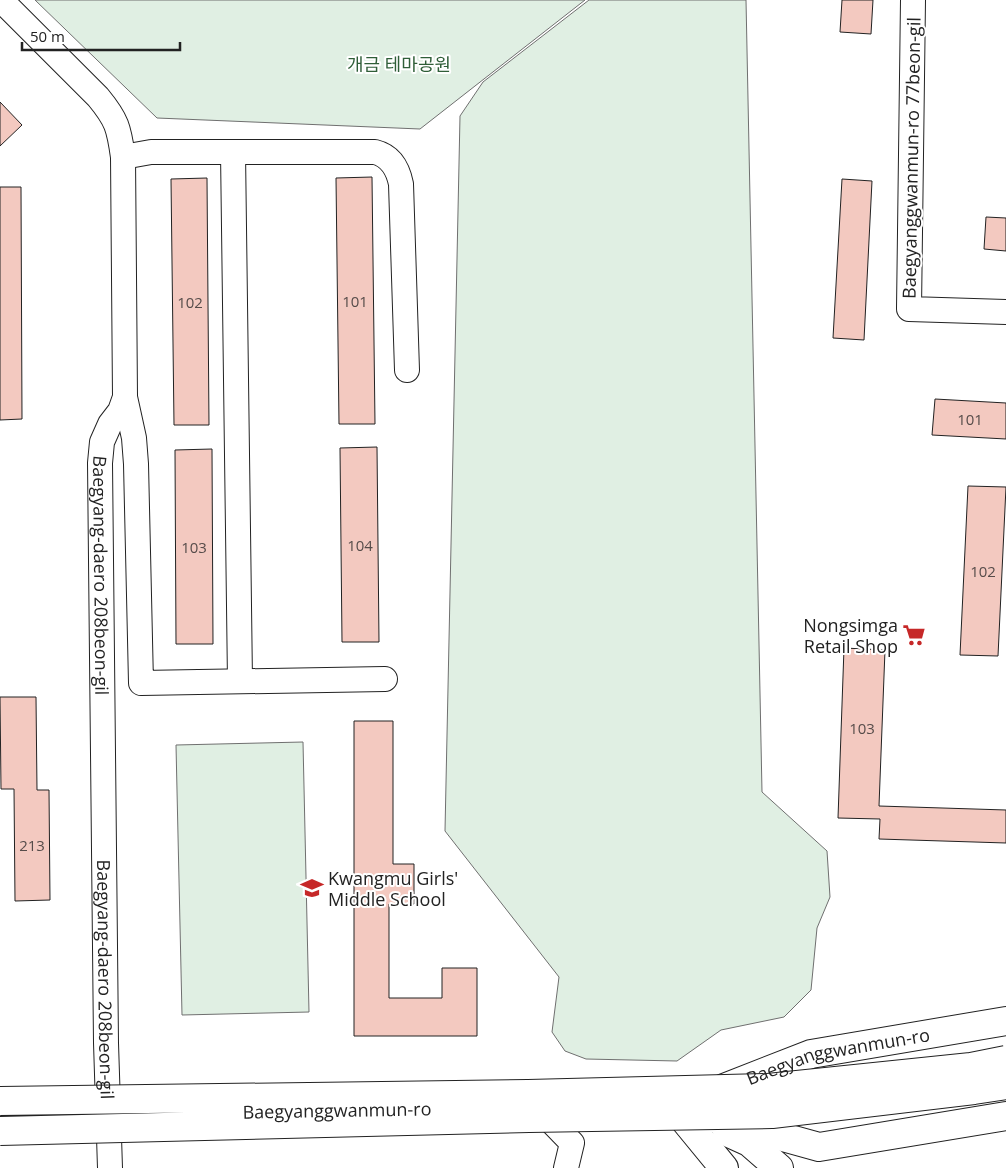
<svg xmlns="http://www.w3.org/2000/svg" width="1006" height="1168" font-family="'Open Sans','Noto Sans KR',sans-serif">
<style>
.green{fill:#e0efe3;stroke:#6f6f6f}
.building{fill:#f3c9c0;stroke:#222}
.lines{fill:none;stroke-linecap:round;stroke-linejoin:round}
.minor-casing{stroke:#222;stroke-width:26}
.major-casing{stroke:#222;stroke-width:30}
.minor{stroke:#fff;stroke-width:24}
.major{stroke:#fff;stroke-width:28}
.highway-bridge-casing{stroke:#222;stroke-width:30;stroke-linecap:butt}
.highway-bridge{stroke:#fff;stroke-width:28}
.labels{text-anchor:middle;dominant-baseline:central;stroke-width:4;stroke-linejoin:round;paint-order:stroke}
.number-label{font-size:15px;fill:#564c4a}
.park-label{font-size:18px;fill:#2f5e38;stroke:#fff}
.street-label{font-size:18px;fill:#222;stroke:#fff}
.poi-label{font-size:18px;fill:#222;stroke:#fff;text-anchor:end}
</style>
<rect width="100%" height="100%" fill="#fff"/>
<path class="green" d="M35,0H585L420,129L157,118Z
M589,0H746L762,792L827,851L830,897L817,928L811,990L784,1017L721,1030L677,1061L586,1059L565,1051L552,1032L559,977L445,831L460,116L483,82Z
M303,742L309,1012L182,1015L176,745Z"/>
<path class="building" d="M842,0H873L871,34L840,32Z
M0,102L22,125L0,146Z
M372,177L375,424H339L336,178Z
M207,178L209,425H174L171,179Z
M842,179L872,181L864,340L833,338Z
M0,187H21L22,419L0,420Z
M986,217L1006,218V251L984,249Z
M935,399L1006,403V439L932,435Z
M377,447L379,642H342L340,448Z
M212,449L213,644H176L175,450Z
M968,486L1006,487L998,656L960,655Z
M844,648L885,650L879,806L1006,810V843L879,839L880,819L838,818Z
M0,697H36L37,790H49L50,900L15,901L14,789H1Z
M354,721H393V864H414V904H389V998H442V968H477V1036H354Z"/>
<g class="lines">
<defs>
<g id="minor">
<path id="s1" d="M1,0L98,97C117,120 119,128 123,157L125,397L120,411L110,424L102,442L100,463L106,1043L110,1168"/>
<path d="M913,0L909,309L1006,312"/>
<path d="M233,152L240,681"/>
<path d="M123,157L151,152H375C391,156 398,169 401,184L407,370"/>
<path d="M125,397L134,438L136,464L141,683L385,679"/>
<path d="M538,1108L572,1143L566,1168"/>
</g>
<g id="major">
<path id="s2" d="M724,1088L811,1054L1006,1021"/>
<path d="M674,1107L724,1168"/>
<path d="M714,1118L819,1147L1006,1116"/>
<path d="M727,1132L749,1142L779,1168"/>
</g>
</defs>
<use href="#minor" class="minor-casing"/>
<use href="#major" class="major-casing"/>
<use href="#minor" class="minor"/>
<use href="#major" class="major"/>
<defs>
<path id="highway-bridge" d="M0,1101L528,1094L768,1088L971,1067L1006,1060
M0,1131L529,1118L772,1114L974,1090L1006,1085"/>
</defs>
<use href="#highway-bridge" class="highway-bridge-casing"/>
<use href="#highway-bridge" class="highway-bridge"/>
</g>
<defs>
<symbol id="supermarket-bare" viewBox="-9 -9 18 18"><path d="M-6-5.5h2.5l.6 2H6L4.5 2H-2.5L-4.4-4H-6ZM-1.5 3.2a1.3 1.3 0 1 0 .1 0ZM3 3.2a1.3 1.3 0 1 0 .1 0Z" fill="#c62828" stroke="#fff" stroke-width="2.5" paint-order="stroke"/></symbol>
<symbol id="school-bare" viewBox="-9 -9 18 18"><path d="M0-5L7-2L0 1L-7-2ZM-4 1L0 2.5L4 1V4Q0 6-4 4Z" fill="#c62828" stroke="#fff" stroke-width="2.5" paint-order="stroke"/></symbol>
</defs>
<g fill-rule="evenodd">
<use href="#supermarket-bare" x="898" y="619" width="32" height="32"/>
<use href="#school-bare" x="296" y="872" width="32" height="32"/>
</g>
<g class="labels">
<g class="number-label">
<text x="355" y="301">101</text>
<text x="190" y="302">102</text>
<text x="970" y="419">101</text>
<text x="360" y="545">104</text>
<text x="194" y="547">103</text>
<text x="983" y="571">102</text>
<text x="862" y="728">103</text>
<text x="32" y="845">213</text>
</g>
<g class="park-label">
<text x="399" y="64">개금 테마공원</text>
</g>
<g class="street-label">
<text transform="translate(911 158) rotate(-89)">Baegyanggwanmun-ro 77beon-gil</text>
<text stroke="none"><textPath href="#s1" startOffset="628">Baegyang-daero 208beon-gil</textPath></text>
<text stroke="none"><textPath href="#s1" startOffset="1032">Baegyang-daero 208beon-gil</textPath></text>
<text stroke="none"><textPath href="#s2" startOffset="119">Baegyanggwanmun-ro</textPath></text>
<text transform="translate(337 1110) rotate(-1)">Baegyanggwanmun-ro</text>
</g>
<g class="poi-label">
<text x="898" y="625">Nongsimga<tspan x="898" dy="21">Retail Shop</tspan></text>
<text x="328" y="878" text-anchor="start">Kwangmu Girls'<tspan x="328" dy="21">Middle School</tspan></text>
</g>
</g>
<path d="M22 42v8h158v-8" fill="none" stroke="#222222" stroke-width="2.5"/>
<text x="30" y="42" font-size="15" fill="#222222" stroke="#ffffff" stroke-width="4" paint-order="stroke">50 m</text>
</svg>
